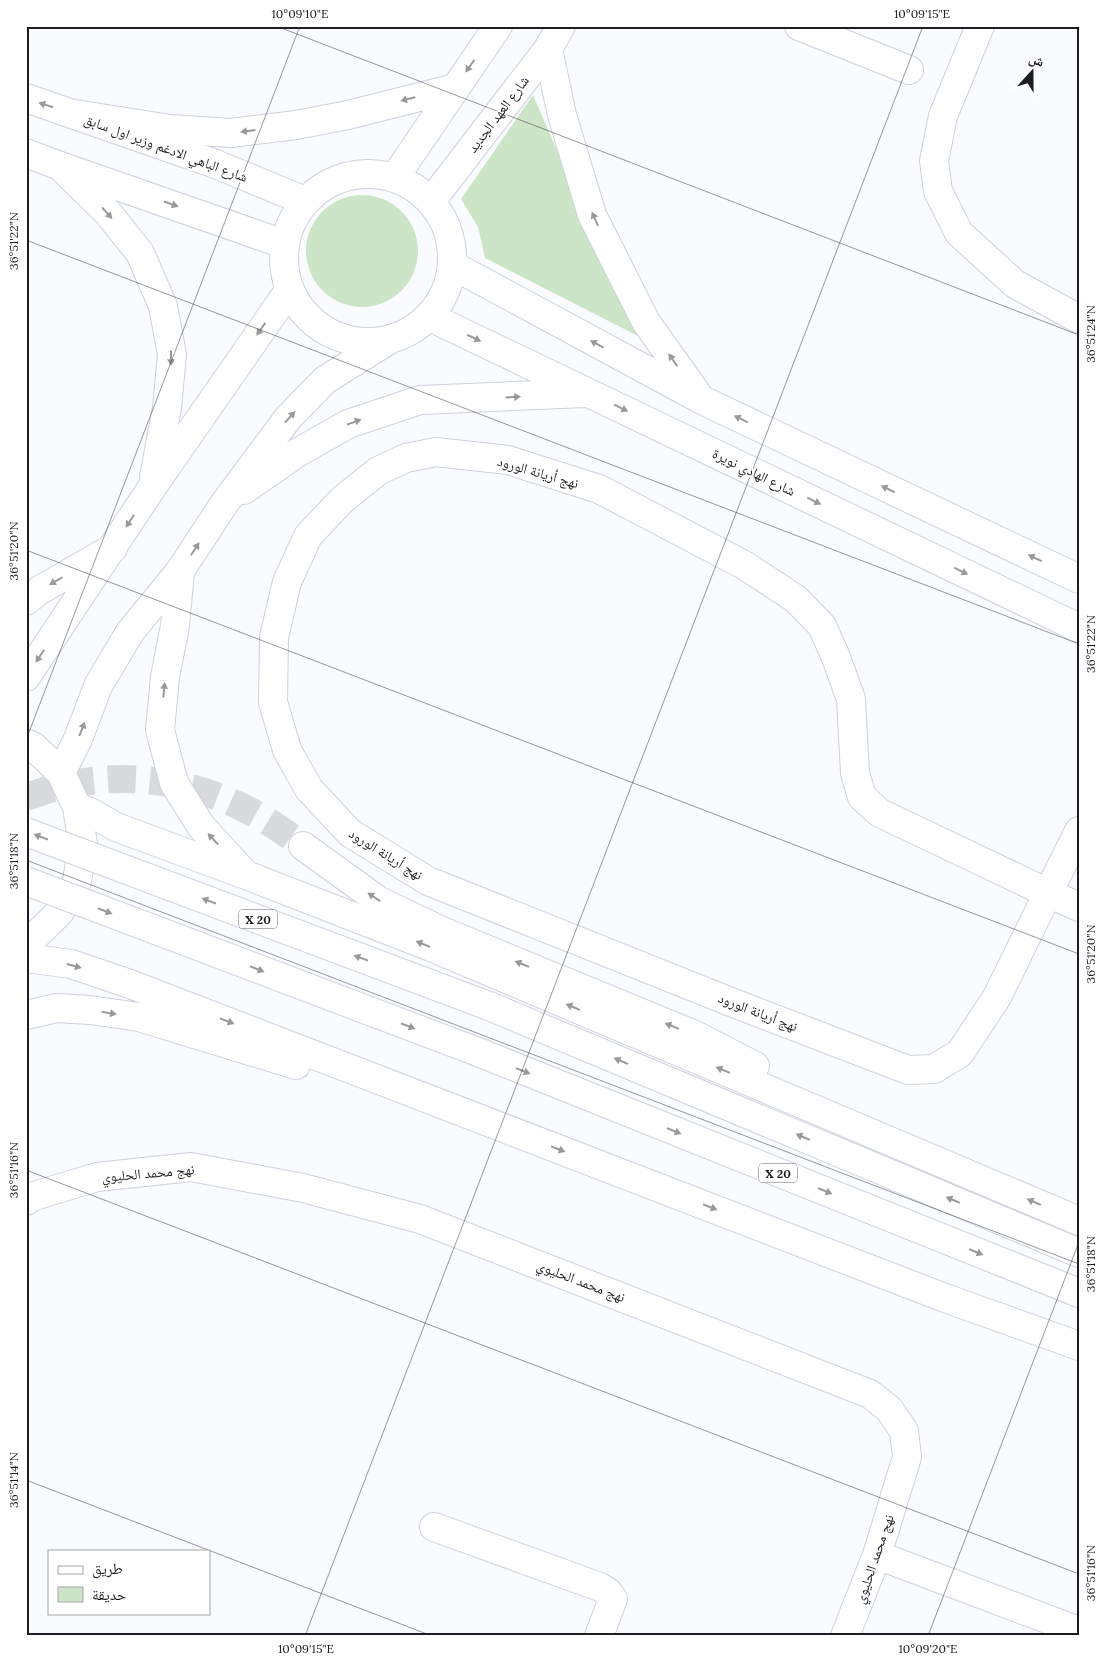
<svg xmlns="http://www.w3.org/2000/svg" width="1105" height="1662" viewBox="0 0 1105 1662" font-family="Lora,'Noto Naskh Arabic',serif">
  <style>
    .green { fill: #cce5c7 }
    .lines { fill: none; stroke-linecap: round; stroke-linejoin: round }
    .highway-tunnel { stroke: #d8dade; stroke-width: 28; stroke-dasharray: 28 14; stroke-linecap: butt }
    .minor-casing { stroke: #ccd1db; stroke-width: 30 }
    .major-casing { stroke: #ccd1db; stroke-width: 30 }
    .highway-casing { stroke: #ccd1db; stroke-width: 30 }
    .minor { stroke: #fff; stroke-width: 28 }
    .major { stroke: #fff; stroke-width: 28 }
    .highway { stroke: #fff; stroke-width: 28 }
    .highway-bridge-casing { stroke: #ccd1db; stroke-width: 30; stroke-linecap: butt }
    .highway-bridge { stroke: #fff; stroke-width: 28 }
    .oneway { fill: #98999b }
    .ticks { fill: none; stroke: #1b1d21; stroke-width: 1; stroke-opacity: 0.45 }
    .labels { text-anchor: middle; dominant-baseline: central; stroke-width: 4; stroke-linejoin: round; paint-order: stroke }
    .shield { fill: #fff; stroke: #5f6164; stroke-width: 1 }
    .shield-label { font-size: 12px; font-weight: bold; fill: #1b1d21 }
    .street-label { font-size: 14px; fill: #1b1d21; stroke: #fff }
    .neatline { fill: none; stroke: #1b1d21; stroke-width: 2 }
    .ticks-label { font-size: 12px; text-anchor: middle; fill: #1b1d21 }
  </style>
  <rect width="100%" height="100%" fill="#f9fbff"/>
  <path class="green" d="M533 95 638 336 485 258 478 227 461 199Z
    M306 251a56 56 0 1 1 112 0a56 56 0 1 1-112 0Z"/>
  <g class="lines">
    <path class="highway-tunnel" d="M26 797C39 793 53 787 66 785 155 767 233 791 303 846"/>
    <defs>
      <path id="minor" d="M799 26 909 70
        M980 26 943 116 934 161 938 191 959 233 1015 284 1079 319
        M26 98 213 163 305 201
        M26 153 60 166 284 244
        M436 452 508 460 599 489 744 565 796 599 822 626 835 655 851 699 855 773 862 797 880 813 1048 893 997 997 960 1053 934 1069 908 1070 736 1004 428 881 350 833 309 789 287 750 273 702 274 637 287 582 308 536 342 500 378 471 406 458Z
        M1079 831 1048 893 1079 907
        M26 1201 31 1197 97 1177 191 1167 303 1188 420 1219 870 1394 889 1409 904 1431 907 1457 877 1555 845 1636
        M434 1527 600 1587 608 1592 613 1599 599 1636
        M877 1555 1079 1631"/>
      <path id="major" d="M548 49 562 115 592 215 646 322 698 395
        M75 114 170 129 231 133 296 125 348 115 455 88
        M60 166 108 213 140 253 163 306 172 354 167 408 154 477
        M284 258a84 84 0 1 1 168 0a84 84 0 1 1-168 0Z
        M395 177 498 26
        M432 200 548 49 561 26
        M454 266 702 400 1079 579
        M430 317 1079 628
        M244 490 297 453 348 424 420 400 585 393
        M26 677 151 489 290 289
        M61 773 78 739 98 686 130 632 180 571 224 504 288 418 325 380 389 340"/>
      <path id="highway" d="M180 571 175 626 165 677 160 730 174 783 201 826 243 872
        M26 601 40 590 113 548
        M26 743 34 747 61 773 77 807 83 844 77 881 59 913 32 939 26 941
        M77 807 90 812 116 827 246 875 431 947 1079 1221
        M303 846 379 901 442 931 695 1035 755 1066
        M26 958 71 964 130 984 945 1298 1079 1346
        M489 1006 1079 1253
        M26 1015 57 1008 90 1010 139 1017 296 1065
        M478 1052 1079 1293"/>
    </defs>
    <use href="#minor" class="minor-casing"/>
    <use href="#major" class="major-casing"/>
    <use href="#highway" class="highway-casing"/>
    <use href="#minor" class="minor"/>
    <use href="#major" class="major"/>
    <use href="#highway" class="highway"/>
    <defs>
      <path id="highway-bridge" d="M26 832 489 1006
        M26 881 478 1052"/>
    </defs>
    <use href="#highway-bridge" class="highway-bridge-casing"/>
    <use href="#highway-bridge" class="highway-bridge"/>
  </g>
  <defs><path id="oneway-solid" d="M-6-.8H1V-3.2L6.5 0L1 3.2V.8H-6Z" transform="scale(1.25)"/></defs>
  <g class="oneway">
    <use href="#oneway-solid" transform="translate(470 66) rotate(125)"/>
    <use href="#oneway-solid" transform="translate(408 99) rotate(166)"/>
    <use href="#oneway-solid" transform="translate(46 105) rotate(-162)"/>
    <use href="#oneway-solid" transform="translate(248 131) rotate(173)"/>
    <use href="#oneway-solid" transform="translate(171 204) rotate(19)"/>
    <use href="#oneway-solid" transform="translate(107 213) rotate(48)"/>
    <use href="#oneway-solid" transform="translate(595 219) rotate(-114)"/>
    <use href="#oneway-solid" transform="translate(261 329) rotate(125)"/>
    <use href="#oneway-solid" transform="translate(474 338) rotate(25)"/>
    <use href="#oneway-solid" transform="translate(597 344) rotate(-152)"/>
    <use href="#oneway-solid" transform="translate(171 358) rotate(90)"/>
    <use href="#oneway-solid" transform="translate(673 360) rotate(-125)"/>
    <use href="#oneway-solid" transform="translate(513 397) rotate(-3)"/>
    <use href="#oneway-solid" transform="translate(621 408) rotate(26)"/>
    <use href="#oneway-solid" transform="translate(290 417) rotate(-48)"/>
    <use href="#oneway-solid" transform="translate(741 419) rotate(-154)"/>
    <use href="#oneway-solid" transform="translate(354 422) rotate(-20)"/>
    <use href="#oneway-solid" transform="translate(888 489) rotate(-154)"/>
    <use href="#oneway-solid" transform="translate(814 501) rotate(26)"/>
    <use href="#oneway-solid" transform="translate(130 521) rotate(123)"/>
    <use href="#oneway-solid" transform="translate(195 549) rotate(-57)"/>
    <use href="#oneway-solid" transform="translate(1035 558) rotate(-155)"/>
    <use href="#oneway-solid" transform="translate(961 571) rotate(26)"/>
    <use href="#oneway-solid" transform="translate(56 581) rotate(150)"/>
    <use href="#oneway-solid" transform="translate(40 656) rotate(124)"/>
    <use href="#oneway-solid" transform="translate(164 690) rotate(-85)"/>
    <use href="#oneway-solid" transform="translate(82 729) rotate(-69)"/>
    <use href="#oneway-solid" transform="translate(41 837) rotate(-159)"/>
    <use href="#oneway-solid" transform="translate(213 839) rotate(-133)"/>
    <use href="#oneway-solid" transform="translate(374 897) rotate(-146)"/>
    <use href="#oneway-solid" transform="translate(209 901) rotate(-159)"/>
    <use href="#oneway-solid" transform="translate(105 911) rotate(21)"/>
    <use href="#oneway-solid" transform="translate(423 944) rotate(-158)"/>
    <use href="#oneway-solid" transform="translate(361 958) rotate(-160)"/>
    <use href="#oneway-solid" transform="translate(522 964) rotate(-158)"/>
    <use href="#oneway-solid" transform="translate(74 966) rotate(15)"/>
    <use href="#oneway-solid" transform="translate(257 969) rotate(21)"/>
    <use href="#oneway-solid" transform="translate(573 1007) rotate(-157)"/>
    <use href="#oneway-solid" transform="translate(109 1013) rotate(9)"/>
    <use href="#oneway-solid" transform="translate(227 1021) rotate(21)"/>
    <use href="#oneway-solid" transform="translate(408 1026) rotate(21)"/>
    <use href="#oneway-solid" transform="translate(672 1026) rotate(-158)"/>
    <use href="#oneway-solid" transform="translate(621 1061) rotate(-157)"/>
    <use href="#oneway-solid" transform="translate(723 1070) rotate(-157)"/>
    <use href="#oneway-solid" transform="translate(523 1071) rotate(22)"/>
    <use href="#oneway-solid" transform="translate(674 1131) rotate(22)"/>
    <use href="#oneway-solid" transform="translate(803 1137) rotate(-157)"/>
    <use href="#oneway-solid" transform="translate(558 1149) rotate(21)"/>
    <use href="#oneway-solid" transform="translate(825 1191) rotate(22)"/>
    <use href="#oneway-solid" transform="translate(953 1200) rotate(-157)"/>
    <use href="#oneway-solid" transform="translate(1034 1202) rotate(-157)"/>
    <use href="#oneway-solid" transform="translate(710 1207) rotate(21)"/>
    <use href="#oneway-solid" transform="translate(976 1252) rotate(22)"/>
  </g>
  <path class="ticks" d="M276 26 1079 335M26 240 1079 644M26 550 1079 954M26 740 300 26M26 860 1079 1264M26 1170 1079 1574M26 1480 432 1636M305 1636 923 26M928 1636 1079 1242"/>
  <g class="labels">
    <g class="shield">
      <rect x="239" y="909.5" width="38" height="19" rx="4"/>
      <rect x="759" y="1163.5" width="38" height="19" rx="4"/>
    </g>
    <g class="shield-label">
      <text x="258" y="919">X 20</text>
      <text x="778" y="1173">X 20</text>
    </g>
    <g class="street-label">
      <text transform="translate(498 114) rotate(-53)">شارع العهد الجديد</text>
      <text transform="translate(166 148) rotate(20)">شارع الباهي الادغم وزير اول سابق</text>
      <text transform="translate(538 472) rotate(16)">نهج أريانة الورود</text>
      <text transform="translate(754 472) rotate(26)">شارع الهادي نويرة</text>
      <text transform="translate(386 854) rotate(32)">نهج أريانة الورود</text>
      <text transform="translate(758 1012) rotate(21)">نهج أريانة الورود</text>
      <text transform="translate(148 1173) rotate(-5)">نهج محمد الحليوي</text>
      <text transform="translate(581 1281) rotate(21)">نهج محمد الحليوي</text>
      <text transform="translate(874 1559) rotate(-71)">نهج محمد الحليوي</text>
    </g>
  </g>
  <rect width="1105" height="1662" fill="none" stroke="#ffffff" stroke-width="55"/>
  <rect x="48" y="1550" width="162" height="65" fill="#ffffff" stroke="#a4a5a6"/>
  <rect x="58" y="1566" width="25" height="8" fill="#ffffff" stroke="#a4a5a6"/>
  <text x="92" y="1574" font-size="15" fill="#1b1d21">طريق</text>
  <rect x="58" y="1587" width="25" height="15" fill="#cce5c7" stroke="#a4a5a6"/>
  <text x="92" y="1600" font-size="15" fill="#1b1d21">حديقة</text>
  <g transform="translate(1032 72) rotate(21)" stroke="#ffffff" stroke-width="4" paint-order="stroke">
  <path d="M0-4L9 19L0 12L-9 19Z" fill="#1b1d21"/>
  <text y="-8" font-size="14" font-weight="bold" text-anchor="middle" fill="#1b1d21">ش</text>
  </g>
  <rect x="28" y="28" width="1050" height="1606" class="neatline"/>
  <g class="ticks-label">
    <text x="300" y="18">10°09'10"E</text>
    <text x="922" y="18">10°09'15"E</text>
    <text transform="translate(14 241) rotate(-90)" y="4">36°51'22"N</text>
    <text transform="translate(1091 334) rotate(-90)" y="4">36°51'24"N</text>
    <text transform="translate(14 551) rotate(-90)" y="4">36°51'20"N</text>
    <text transform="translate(1091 644) rotate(-90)" y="4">36°51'22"N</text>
    <text transform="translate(14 861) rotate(-90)" y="4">36°51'18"N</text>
    <text transform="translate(1091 954) rotate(-90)" y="4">36°51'20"N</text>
    <text transform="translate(14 1170) rotate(-90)" y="4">36°51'16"N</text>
    <text transform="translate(1091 1264) rotate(-90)" y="4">36°51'18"N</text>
    <text transform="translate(14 1480) rotate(-90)" y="4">36°51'14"N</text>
    <text transform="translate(1091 1573) rotate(-90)" y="4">36°51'16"N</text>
    <text x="306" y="1653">10°09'15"E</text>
    <text x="928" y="1653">10°09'20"E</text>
  </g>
</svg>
